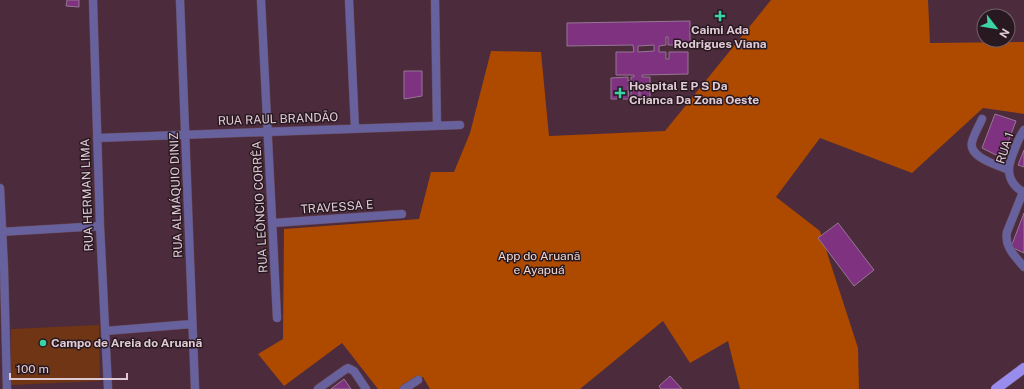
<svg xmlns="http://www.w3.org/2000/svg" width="1024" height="389" viewBox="0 0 1024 389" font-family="'Public Sans',sans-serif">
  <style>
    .green { fill: #6f3514 }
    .forest { fill: #ad4a00 }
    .building { fill: #7f3280; stroke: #957794; fill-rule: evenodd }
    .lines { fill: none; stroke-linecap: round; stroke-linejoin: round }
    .minor-casing { stroke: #674858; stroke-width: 9 }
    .major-casing { stroke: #674858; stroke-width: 11 }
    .minor { stroke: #67619d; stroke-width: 8 }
    .major { stroke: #988dee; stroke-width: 10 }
    .poi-dot { fill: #3bd4a4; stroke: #281921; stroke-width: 1.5 }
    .labels { text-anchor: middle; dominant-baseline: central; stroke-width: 3; stroke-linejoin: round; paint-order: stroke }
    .poi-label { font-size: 12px; font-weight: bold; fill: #e0cbd5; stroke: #281921; text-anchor: start }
    .street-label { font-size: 12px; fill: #e0cbd5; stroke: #281921 }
    .park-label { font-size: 12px; fill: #f2d7ca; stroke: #281921 }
  </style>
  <rect width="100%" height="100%" fill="#4c2b3c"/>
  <path class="green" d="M99 325 100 381 11 385V329Z"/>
  <path class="forest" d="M771 0H928L930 43 1024 42V114L983 108 912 173 820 138 776 197 820 231 858 348 859 389H740L728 341 690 363 663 321 580 389H430L423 377 400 389H378L342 343 284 386 258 354 283 339 284 229 419 219 431 172H454L470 133 491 51 541 52 549 136 665 131Z"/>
  <path class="building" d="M67 0H79V7L66 6Z
    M690 21V45H668V37H666V45L659 46V52H666V59H669V52H688V74L642 75V77H650V99H640V92H639V99H631V86H628L629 99H620V92H618V99H611V78L628 77V81H631V77H634V75H616V52H634L633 45 567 46V23ZM654 45V51L638 52V46Z
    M404 71H422V96L404 99Z
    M995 114 1016 121 1002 158 982 148Z
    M1024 150V167L1018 165Z
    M1024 213V253L1011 247Z
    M838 223 874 270 854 286 818 238Z
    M670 376 682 389H661L659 386Z
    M344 379 351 389H331Z"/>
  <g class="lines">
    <defs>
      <path id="minor" d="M93 0 100 226 108 389
        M180 0 195 389
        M261 0 277 318
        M349 0 355 129
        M435 0 437 126
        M982 119C979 126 974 134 972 142 968 157 997 165 1009 170
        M1024 130C1019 137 1009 161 1009 170 1009 180 1016 189 1024 192
        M97 138 460 125
        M0 188 4 268 7 389
        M1023 192 1007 232C1004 247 1015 256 1024 267
        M273 223 402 214
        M0 232 100 226
        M105 331 192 324
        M318 389 346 369 348 368 354 371 366 389
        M404 389 418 380"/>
      <path id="major" d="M996 389 1024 368"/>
    </defs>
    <use href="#minor" class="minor-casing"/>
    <use href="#major" class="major-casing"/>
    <use href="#minor" class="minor"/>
    <use href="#major" class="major"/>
  </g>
  <g class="poi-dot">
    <path d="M718 10h4v4h4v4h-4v4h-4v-4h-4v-4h4z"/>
    <path d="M618 87h4v4h4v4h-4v4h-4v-4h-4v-4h4z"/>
    <circle cx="43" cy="343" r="4"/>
  </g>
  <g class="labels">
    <g class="poi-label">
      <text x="720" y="30" text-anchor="middle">Caimi Ada<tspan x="720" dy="14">Rodrigues Viana</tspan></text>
      <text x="629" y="86">Hospital E P S Da<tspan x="629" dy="14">Crianca Da Zona Oeste</tspan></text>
      <text x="51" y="343">Campo de Areia do Aruanã</text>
    </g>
    <g class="street-label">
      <text transform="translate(278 119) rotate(-2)">RUA RAUL BRANDÃO</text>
      <text transform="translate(1005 148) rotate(-72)">RUA 1</text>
      <text transform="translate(87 195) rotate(-92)">RUA HERMAN LIMA</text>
      <text transform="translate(176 195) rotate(-92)">RUA ALMÁQUIO DINIZ</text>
      <text transform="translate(260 207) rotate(-93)">RUA LEÔNCIO CORRÊA</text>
      <text transform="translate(337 207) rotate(-4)">TRAVESSA E</text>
    </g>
    <g class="park-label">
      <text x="539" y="256">App do Aruanã<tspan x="539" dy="14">e Ayapuá</tspan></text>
    </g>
  </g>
  <g transform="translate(996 28) rotate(121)"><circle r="19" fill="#281921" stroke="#726069"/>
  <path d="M0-3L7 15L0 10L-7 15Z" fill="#3bd4a4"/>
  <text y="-6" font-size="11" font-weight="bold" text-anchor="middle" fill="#e0cbd5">N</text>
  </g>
  <path d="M10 373v6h117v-6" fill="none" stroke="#e0cbd5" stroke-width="2"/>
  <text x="16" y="373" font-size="12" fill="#e0cbd5" stroke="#281921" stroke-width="3" paint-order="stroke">100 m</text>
</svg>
